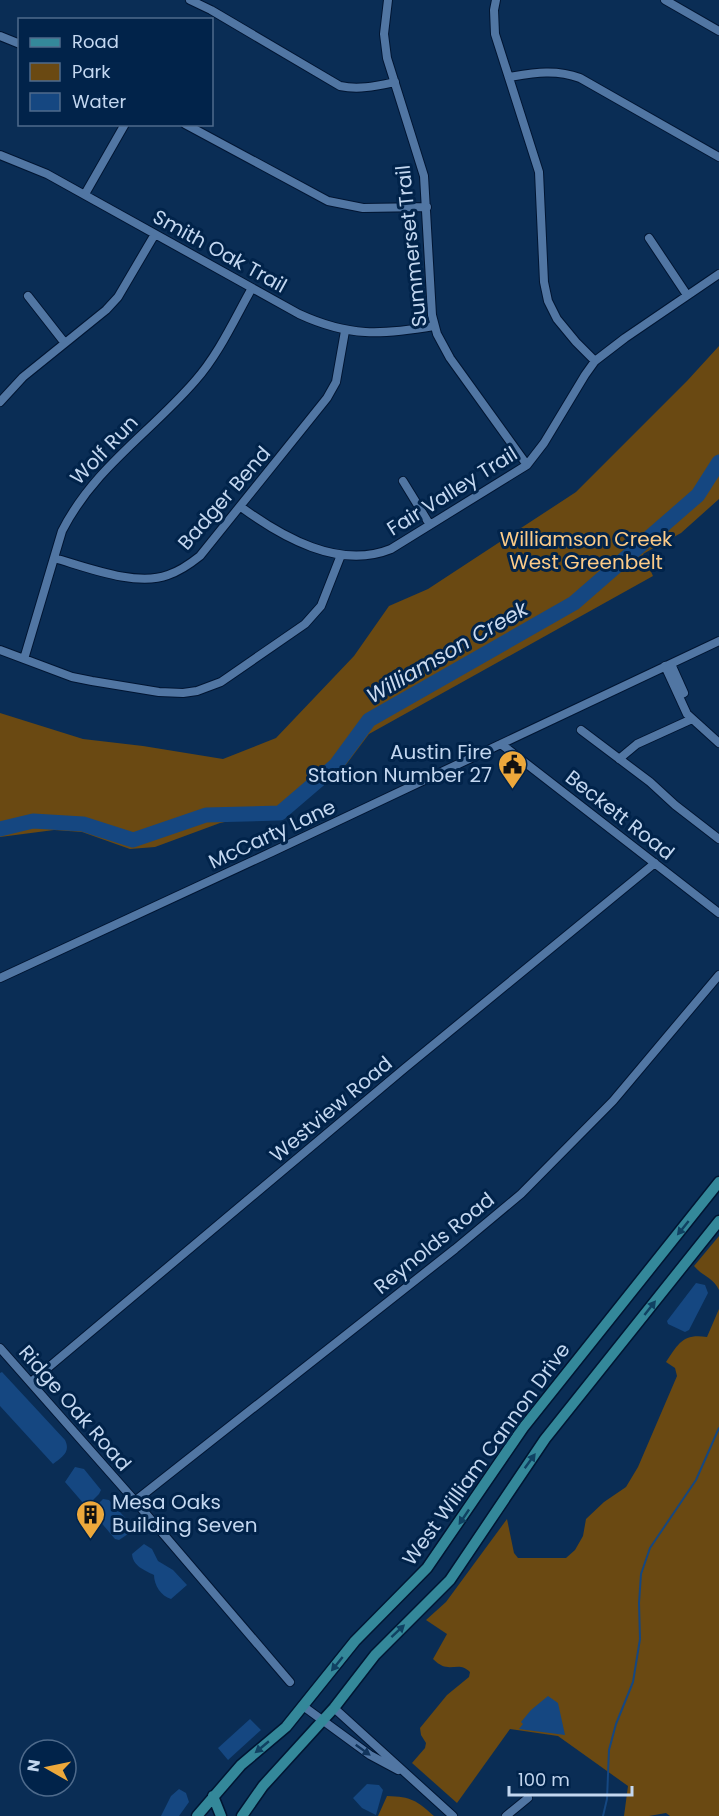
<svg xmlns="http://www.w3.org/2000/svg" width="719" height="1816" viewBox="0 0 719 1816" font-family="Poppins,sans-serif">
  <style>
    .green { fill: #6a4912 }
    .water { fill: #154781 }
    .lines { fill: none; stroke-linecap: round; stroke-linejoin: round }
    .stream { stroke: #154781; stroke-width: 2 }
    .river { stroke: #154781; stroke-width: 15 }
    .minor-casing { stroke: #001532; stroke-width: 10 }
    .major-casing { stroke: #001532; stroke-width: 13 }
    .minor { stroke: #5176a3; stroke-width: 8 }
    .major { stroke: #34889a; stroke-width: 10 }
    .oneway { fill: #104162 }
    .oneway2 { fill: #11345c }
    .labels { text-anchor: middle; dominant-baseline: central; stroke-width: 6; stroke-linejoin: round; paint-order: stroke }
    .street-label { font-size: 20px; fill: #c3d7f0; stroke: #01234a }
    .park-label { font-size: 20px; fill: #fccb88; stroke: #01234a }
    .poi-label { font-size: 20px; fill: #c3d7f0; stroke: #01234a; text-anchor: end }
    .water-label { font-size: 21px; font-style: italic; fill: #cbdbf0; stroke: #01234a }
  </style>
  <rect width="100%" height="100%" fill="#0a2d55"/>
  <path class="green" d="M719 346V499L681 533 643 554 653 576 369 734 345 766 315 790 279 811 220 823 155 847 130 849 82 832 54 830 0 837V713L83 739 143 746 223 759 276 738 354 656 389 606 428 589 576 492 687 381Z
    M719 1236V1290C713 1277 703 1277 694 1266Z
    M719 1309V1816H670L666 1813 649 1816H624L628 1786 558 1736 510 1729 457 1803 412 1763 425 1748 426 1743 421 1735 420 1728 447 1695 469 1677 470 1672C457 1659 450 1676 433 1659L447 1634 426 1620 446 1602 507 1519 514 1553 518 1558H566L575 1550 583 1536 586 1519 604 1502 626 1487 638 1467 677 1376 675 1368 666 1362C678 1344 683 1333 707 1337Z
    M387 1796C412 1797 416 1800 434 1816H378Z"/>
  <path class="water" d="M696 1283 705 1285 708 1293 689 1330 685 1332 668 1324 667 1321Z
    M2 1372 65 1440C71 1452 62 1457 53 1464L0 1406V1373Z
    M75 1467 84 1469 101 1490 99 1494 88 1505 84 1504 65 1482Z
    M103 1499 109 1500 131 1524V1532L119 1540 115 1539 93 1513V1509Z
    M144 1544 152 1549 158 1561 173 1570 187 1585 171 1599C161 1596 154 1585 154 1575 144 1570 133 1566 132 1554Z
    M548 1696 558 1703 565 1735 519 1729 523 1724 521 1722 531 1710Z
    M250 1719 261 1730 228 1760 218 1748Z
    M367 1784 379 1785 383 1790 376 1815 362 1808 353 1798Z
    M179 1789 186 1793 189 1802 179 1816H161L171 1796Z"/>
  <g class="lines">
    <path class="stream" d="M603 1816 607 1799 609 1750 616 1724 633 1682 640 1639 639 1603 641 1574 650 1548 696 1480 719 1428"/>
    <path class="river" d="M0 829 33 821 83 824 133 840 206 815 280 813 336 765 369 720 574 603 698 495 719 462"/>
    <defs>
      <path id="minor" d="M190 0 211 10 340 86C359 90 376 86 395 82
        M388 0 384 34 387 58 424 176 432 315 437 334 450 358 527 465
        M496 0 494 10 495 34 539 172 544 282 548 301 557 319 576 342 595 361
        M665 0 719 31
        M0 36 20 44
        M509 77C534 73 555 69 580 78L719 157
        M185 124 328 201 363 208 427 207
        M0 155 47 174 299 314C349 337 381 335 434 326
        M85 194 125 124
        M649 238 687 295
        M28 296 64 342
        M0 402 23 377 106 310 118 297 155 234
        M403 481 430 525
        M241 507C282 537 339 570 391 549L527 465 544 443 585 375 595 361 625 338 719 274
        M54 558C86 567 136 587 168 575 180 571 190 564 200 556L327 398 336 382 345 331
        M0 650 72 677 92 681 159 692 183 693 197 691 221 682 305 624 321 606 341 555
        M24 659 62 531C94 468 150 433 195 381 219 354 235 318 252 288
        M671 664 684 693
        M665 666 687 714 719 743
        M581 730 650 782 675 805 719 839
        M501 744 719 913
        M619 759 637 744 692 719
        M0 978 272 852 719 641
        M0 1348 135 1501 290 1682
        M31 1382 405 1068 655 863
        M135 1501 455 1249 521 1194 613 1101 719 975
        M303 1706 370 1755 398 1770
        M334 1708 453 1816
        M506 1816 528 1798"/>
      <path id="major" d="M213 1796 221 1816
        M197 1816 241 1765 286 1727 355 1641 427 1568 523 1428 719 1182
        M242 1816 263 1786 334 1708 375 1655 450 1580 545 1439 719 1221"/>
    </defs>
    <use href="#minor" class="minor-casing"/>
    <use href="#major" class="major-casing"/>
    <use href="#minor" class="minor"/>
    <use href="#major" class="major"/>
  </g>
  <defs><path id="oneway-solid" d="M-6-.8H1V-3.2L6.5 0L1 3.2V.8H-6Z" transform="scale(1.5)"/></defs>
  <g class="oneway">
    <use href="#oneway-solid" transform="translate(683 1228) rotate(129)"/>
    <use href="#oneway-solid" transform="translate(650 1308) rotate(-52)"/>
    <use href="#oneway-solid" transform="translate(530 1461) rotate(-54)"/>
    <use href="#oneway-solid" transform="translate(464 1517) rotate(124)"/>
    <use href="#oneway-solid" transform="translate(398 1631) rotate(-43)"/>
    <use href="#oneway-solid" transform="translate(337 1664) rotate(129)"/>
    <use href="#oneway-solid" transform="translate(262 1747) rotate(140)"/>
  </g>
  <use class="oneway2" href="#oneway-solid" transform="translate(363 1750) rotate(36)"/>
  <defs>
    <symbol id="civic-pin" viewBox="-11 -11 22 30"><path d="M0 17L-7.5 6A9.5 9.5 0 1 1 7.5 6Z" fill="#eda83b" stroke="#01234a"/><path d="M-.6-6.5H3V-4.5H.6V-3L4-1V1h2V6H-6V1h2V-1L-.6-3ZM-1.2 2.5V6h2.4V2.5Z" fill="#111"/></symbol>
    <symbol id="building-pin" viewBox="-11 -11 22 30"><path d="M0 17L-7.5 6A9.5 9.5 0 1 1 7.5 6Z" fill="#eda83b" stroke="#01234a"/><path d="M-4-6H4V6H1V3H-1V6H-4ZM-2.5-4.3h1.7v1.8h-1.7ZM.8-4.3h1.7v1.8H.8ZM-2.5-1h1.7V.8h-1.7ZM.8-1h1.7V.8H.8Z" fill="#111"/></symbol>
  </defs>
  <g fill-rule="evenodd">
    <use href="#civic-pin" x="496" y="748" width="33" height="45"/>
    <use href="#building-pin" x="74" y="1498" width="33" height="45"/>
  </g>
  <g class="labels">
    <g class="street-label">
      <text transform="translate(411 246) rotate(-96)">Summerset Trail</text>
      <text transform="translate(220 251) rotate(29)">Smith Oak Trail</text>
      <text transform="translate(104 450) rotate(-46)">Wolf Run</text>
      <text transform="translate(452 491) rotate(-32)">Fair Valley Trail</text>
      <text transform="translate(224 498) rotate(-49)">Badger Bend</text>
      <text transform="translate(620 815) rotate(38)">Beckett Road</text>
      <text transform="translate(272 834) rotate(-25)">McCarty Lane</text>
      <text transform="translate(331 1109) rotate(-40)">Westview Road</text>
      <text transform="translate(434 1243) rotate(-39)">Reynolds Road</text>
      <text transform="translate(75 1408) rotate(49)">Ridge Oak Road</text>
      <text transform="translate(486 1454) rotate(-54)">West William Cannon Drive</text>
    </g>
    <g class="park-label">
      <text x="586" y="539">Williamson Creek<tspan x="586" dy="23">West Greenbelt</tspan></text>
    </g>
    <g class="poi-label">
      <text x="492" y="752">Austin Fire<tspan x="492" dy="23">Station Number 27</tspan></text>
      <text x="112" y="1502" text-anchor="start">Mesa Oaks<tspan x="112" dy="23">Building Seven</tspan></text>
    </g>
    <g class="water-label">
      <text transform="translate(447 652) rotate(-30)">Williamson Creek</text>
    </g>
  </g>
  <rect x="18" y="18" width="195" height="108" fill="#01234a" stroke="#4f6b8c" stroke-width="1.5"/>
  <rect x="30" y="38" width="30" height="9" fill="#34889a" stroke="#4f6b8c" stroke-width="1.5"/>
  <text x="72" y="48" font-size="18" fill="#c3d7f0">Road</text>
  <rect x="30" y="63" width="30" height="18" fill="#6a4912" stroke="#4f6b8c" stroke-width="1.5"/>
  <text x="72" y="78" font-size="18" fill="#c3d7f0">Park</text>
  <rect x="30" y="93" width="30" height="18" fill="#154781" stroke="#4f6b8c" stroke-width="1.5"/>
  <text x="72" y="108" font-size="18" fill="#c3d7f0">Water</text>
  <g transform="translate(48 1768) rotate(279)"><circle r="28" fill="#01234a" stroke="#4f6b8c" stroke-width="1.5"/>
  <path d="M0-4.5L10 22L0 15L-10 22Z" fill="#eda83b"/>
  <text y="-9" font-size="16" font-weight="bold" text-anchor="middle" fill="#c3d7f0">N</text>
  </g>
  <path d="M509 1786v9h123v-9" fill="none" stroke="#c3d7f0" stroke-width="3"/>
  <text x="518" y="1786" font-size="18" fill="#c3d7f0" stroke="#01234a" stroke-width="4.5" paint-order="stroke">100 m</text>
</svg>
